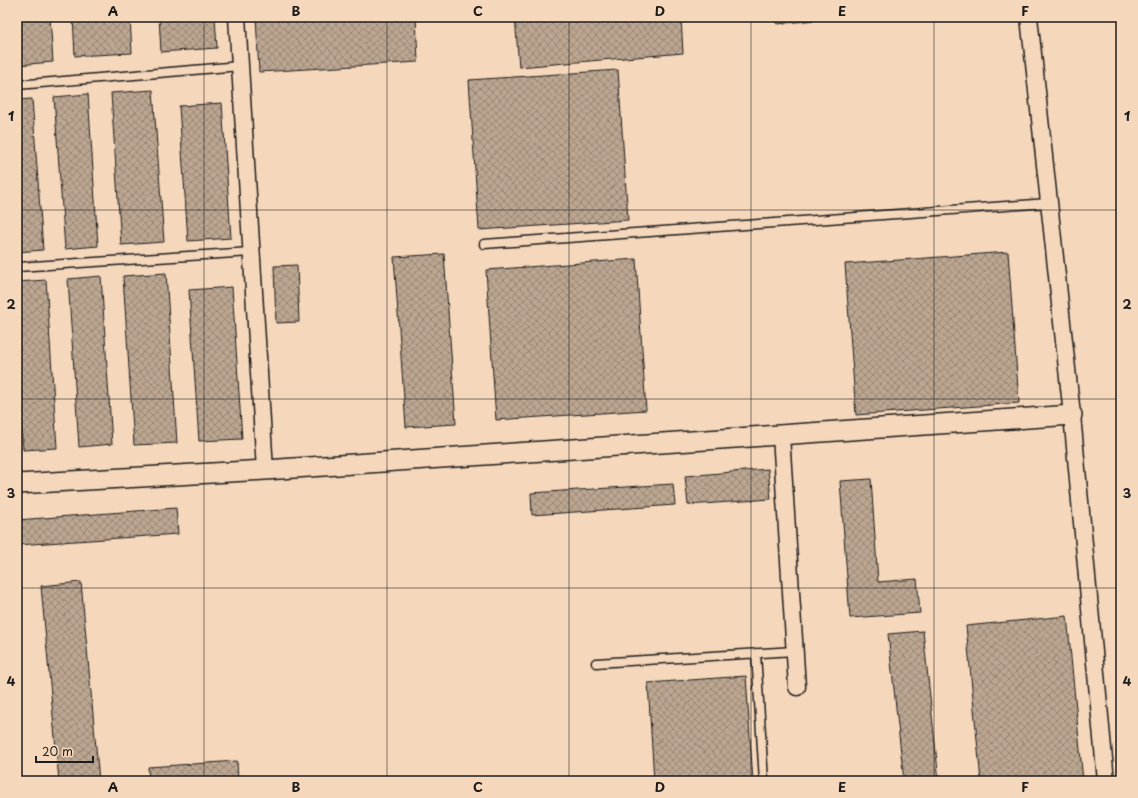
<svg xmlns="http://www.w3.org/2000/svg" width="1138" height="798" viewBox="0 0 1138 798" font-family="'Playpen Sans',sans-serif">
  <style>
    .building { fill: url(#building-cross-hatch); stroke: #1c1c1c }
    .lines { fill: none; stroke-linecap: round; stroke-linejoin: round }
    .service-casing { stroke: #1c1c1c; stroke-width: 11 }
    .minor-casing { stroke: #1c1c1c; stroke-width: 19 }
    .tertiary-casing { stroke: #1c1c1c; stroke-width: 22 }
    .service { stroke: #f5d7bb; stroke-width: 8 }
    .minor { stroke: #f5d7bb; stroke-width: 16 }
    .tertiary { stroke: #f5d7bb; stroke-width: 19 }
    .grid { fill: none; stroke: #1c1c1c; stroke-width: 1; stroke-opacity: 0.55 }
    .neatline { fill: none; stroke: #1c1c1c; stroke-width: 1.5 }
    .grid-label { font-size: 13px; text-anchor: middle; font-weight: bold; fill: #1c1c1c }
  </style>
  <defs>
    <pattern id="building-cross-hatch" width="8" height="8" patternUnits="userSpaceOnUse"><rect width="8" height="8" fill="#bca691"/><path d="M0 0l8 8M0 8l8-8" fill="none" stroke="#988676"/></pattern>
  </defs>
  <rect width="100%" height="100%" fill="#f5d7bb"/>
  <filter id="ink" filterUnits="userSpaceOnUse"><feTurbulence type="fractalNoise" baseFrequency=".025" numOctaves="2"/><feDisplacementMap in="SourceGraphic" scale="8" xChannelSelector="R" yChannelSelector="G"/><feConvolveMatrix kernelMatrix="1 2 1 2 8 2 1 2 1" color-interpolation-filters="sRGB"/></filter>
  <g filter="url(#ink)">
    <path class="building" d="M17 17H50L53 62 17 65Z
      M73 17H130L132 53 75 56Z
      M159 17H215L217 48 161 52Z
      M256 17H416L418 62 259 72Z
      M515 17H681L683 53 519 67Z
      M776 17H844L777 24Z
      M618 70 628 220 479 230 469 80Z
      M153 90 164 242 121 245 111 93Z
      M88 94 98 246 65 249 54 97Z
      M32 99 43 250 17 252V100Z
      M222 103 231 238 188 241 179 106Z
      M1008 252 1019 403 856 415 845 264Z
      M444 254 456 424 406 427 394 257Z
      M636 259 646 410 496 420 486 270Z
      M297 265 299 322 276 323 274 266Z
      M166 273 177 443 134 445 123 276Z
      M101 276 112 444 79 447 68 279Z
      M46 280 57 448 23 450 17 359V282Z
      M232 287 242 439 199 441 189 290Z
      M768 469 771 499 688 505 685 476Z
      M871 479 878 582 917 579 920 613 850 618 840 481Z
      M673 484 675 505 532 515 531 493Z
      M176 508 178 534 17 545V520Z
      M81 582 99 781H59L41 586Z
      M1067 616 1083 781H981L966 626Z
      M923 631 939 781H904L888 634Z
      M746 676 753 781H654L648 683Z
      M237 761 238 781H149L148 767Z"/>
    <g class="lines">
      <defs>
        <path id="service" d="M17 85 240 66
          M484 244 1048 203
          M17 267 251 252
          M756 653 764 781
          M596 663 795 651"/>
        <path id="minor" d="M237 17 265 470
          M1029 17 1072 415 1106 781
          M781 435 797 687"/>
        <path id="tertiary" d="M17 484 265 470 1072 415"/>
      </defs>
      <use href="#service" class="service-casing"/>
      <use href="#minor" class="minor-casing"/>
      <use href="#tertiary" class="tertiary-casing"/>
      <use href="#service" class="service"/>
      <use href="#minor" class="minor"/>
      <use href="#tertiary" class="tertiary"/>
    </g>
  </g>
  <path class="grid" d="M204 17V781M387 17V781M569 17V781M751 17V781M934 17V781M17 210H1121M17 399H1121M17 588H1121"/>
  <rect width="1138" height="798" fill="none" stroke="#f5d7bb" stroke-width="44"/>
  <path d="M36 756v6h57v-6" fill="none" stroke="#1c1c1c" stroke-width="2"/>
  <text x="42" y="756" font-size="12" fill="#1c1c1c" stroke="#f5d7bb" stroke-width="3" paint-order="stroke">20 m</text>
  <rect x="22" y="22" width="1094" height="754" class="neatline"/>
  <g class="grid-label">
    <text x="113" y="16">A</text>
    <text x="296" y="16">B</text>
    <text x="478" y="16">C</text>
    <text x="660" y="16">D</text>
    <text x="842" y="16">E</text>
    <text x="1025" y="16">F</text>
    <text x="11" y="121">1</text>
    <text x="1127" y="121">1</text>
    <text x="11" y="309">2</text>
    <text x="1127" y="309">2</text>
    <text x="11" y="498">3</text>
    <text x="1127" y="498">3</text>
    <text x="11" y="686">4</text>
    <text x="1127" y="686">4</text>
    <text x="113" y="792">A</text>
    <text x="296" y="792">B</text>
    <text x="478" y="792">C</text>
    <text x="660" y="792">D</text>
    <text x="842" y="792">E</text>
    <text x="1025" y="792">F</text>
  </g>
</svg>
